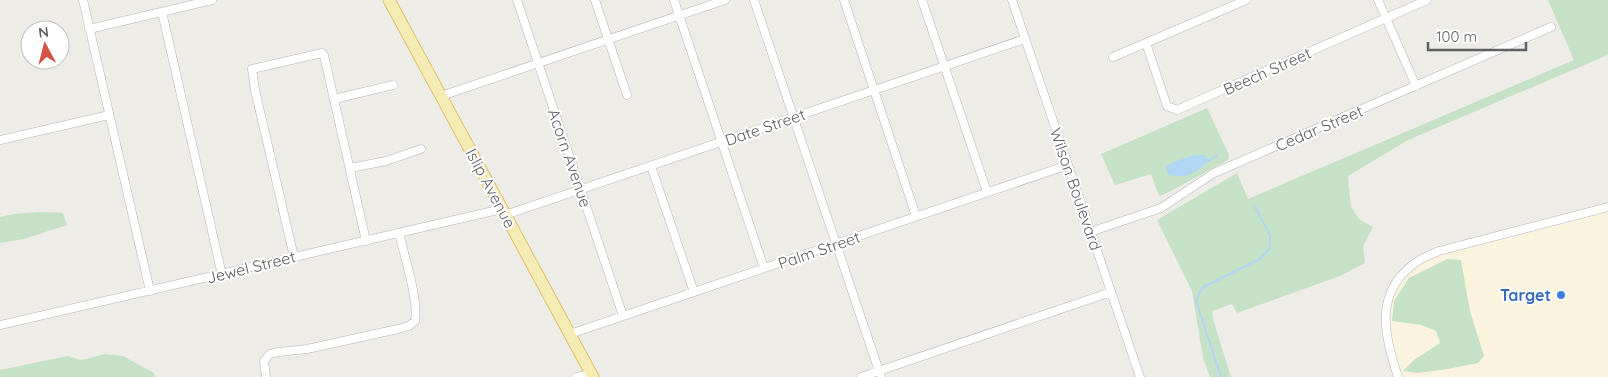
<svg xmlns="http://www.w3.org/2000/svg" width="1608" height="377" viewBox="0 0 1608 377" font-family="Quicksand,sans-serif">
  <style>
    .commercial { fill: #faf4df }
    .green { fill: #c6e2c6 }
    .water { fill: #b0d6f4 }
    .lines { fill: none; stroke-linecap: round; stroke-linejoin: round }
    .stream { stroke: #b0d6f4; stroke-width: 2 }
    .street-casing { stroke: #b3b5b9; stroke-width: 9 }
    .primary-casing { stroke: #dfc06d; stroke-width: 13 }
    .street { stroke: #fff; stroke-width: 8 }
    .primary { stroke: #f5ebb4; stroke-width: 11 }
    .shop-dot { fill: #3f7fe0; stroke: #fff; stroke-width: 2 }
    .labels { text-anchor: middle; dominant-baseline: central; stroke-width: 4; stroke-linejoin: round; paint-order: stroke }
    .street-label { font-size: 16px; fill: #5e6064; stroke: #fff }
    .shop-label { font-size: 16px; font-weight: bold; fill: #366cbe; stroke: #fff; text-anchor: end }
  </style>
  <rect width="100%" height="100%" fill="#eeece6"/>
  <path class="commercial" d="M1608 207V377H1398L1385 330 1395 285 1418 260Z"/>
  <path class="green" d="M1548 0H1608V55L1408 140 1348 176 1351 207 1359 219 1373 227 1363 246 1365 263 1340 276 1237 313 1232 304 1212 311 1213 319 1231 377H1210L1203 358 1192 291 1157 220 1237 173 1248 199 1574 60Z
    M1207 108 1229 155 1228 160 1169 192 1159 196 1151 174 1115 185 1101 154Z
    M42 212 63 213 67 225 24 239 0 243V217L13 214Z
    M1447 259 1461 260 1470 311 1484 356 1478 363 1448 369 1418 373 1403 371 1414 360 1440 343 1436 331 1421 325 1392 321 1394 301 1409 278Z
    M105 354 123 356 154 373 155 377H0V370L67 356 81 360Z"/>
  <path class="water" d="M1193 155H1204L1209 160C1198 172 1184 181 1167 174L1166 166 1174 162Z"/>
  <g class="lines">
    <path class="stream" d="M1208 161 1217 156
      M1221 377 1196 301 1202 288 1260 259 1270 248V235L1254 205"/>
    <defs>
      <path id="street" d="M83 0 150 291
        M517 0 623 316
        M595 0 627 95
        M674 0 764 268
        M754 0 881 377
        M844 0 916 216
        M922 0 987 192
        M1012 0 1140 377
        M1378 0 1416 86
        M162 12 222 275
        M89 29 212 0
        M1146 43 1167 106 1177 110 1427 0
        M1113 57 1246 0
        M441 96 725 0
        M334 99 393 85
        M0 140 109 115
        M651 166 694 292
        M350 168 386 161 421 149
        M505 215 1025 39
        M1090 232 1161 208 1214 173 1551 27
        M294 257 255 90 252 69 322 53 324 55 366 241
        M0 325 502 209
        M570 334 1068 165
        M266 377 264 361 270 354 279 352 307 349 398 329 409 326 415 321C419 301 404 255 399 233
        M576 377 591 374
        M861 377 1111 292
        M1398 377C1384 334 1373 291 1418 261 1424 257 1432 254 1439 251L1608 207"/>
      <path id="primary" d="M389 0 593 377"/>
    </defs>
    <use href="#street" class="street-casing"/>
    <use href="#primary" class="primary-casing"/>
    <use href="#street" class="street"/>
    <use href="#primary" class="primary"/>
  </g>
  <circle class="shop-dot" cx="1561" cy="295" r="5"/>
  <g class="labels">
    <g class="street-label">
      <text transform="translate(1267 71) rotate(-24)">Beech Street</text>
      <text transform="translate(765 127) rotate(-19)">Date Street</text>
      <text transform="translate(1319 128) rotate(-23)">Cedar Street</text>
      <text transform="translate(570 158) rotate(71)">Acorn Avenue</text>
      <text transform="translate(491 188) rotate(62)">Islip Avenue</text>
      <text transform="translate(1076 189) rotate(71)">Wilson Boulevard</text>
      <text transform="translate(819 250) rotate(-19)">Palm Street</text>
      <text transform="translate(251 267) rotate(-14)">Jewel Street</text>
    </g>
    <g class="shop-label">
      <text x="1551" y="295">Target</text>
    </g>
  </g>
  <g transform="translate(45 45) rotate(353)"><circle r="24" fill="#ffffff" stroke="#bfbfc1"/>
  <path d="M0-4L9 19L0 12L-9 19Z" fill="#d35347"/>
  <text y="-8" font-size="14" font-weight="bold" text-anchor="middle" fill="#5e6064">N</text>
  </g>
  <path d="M1428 42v8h98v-8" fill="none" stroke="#5e6064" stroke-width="2.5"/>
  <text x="1436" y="42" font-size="15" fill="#5e6064" stroke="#ffffff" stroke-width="4" paint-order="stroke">100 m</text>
</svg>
